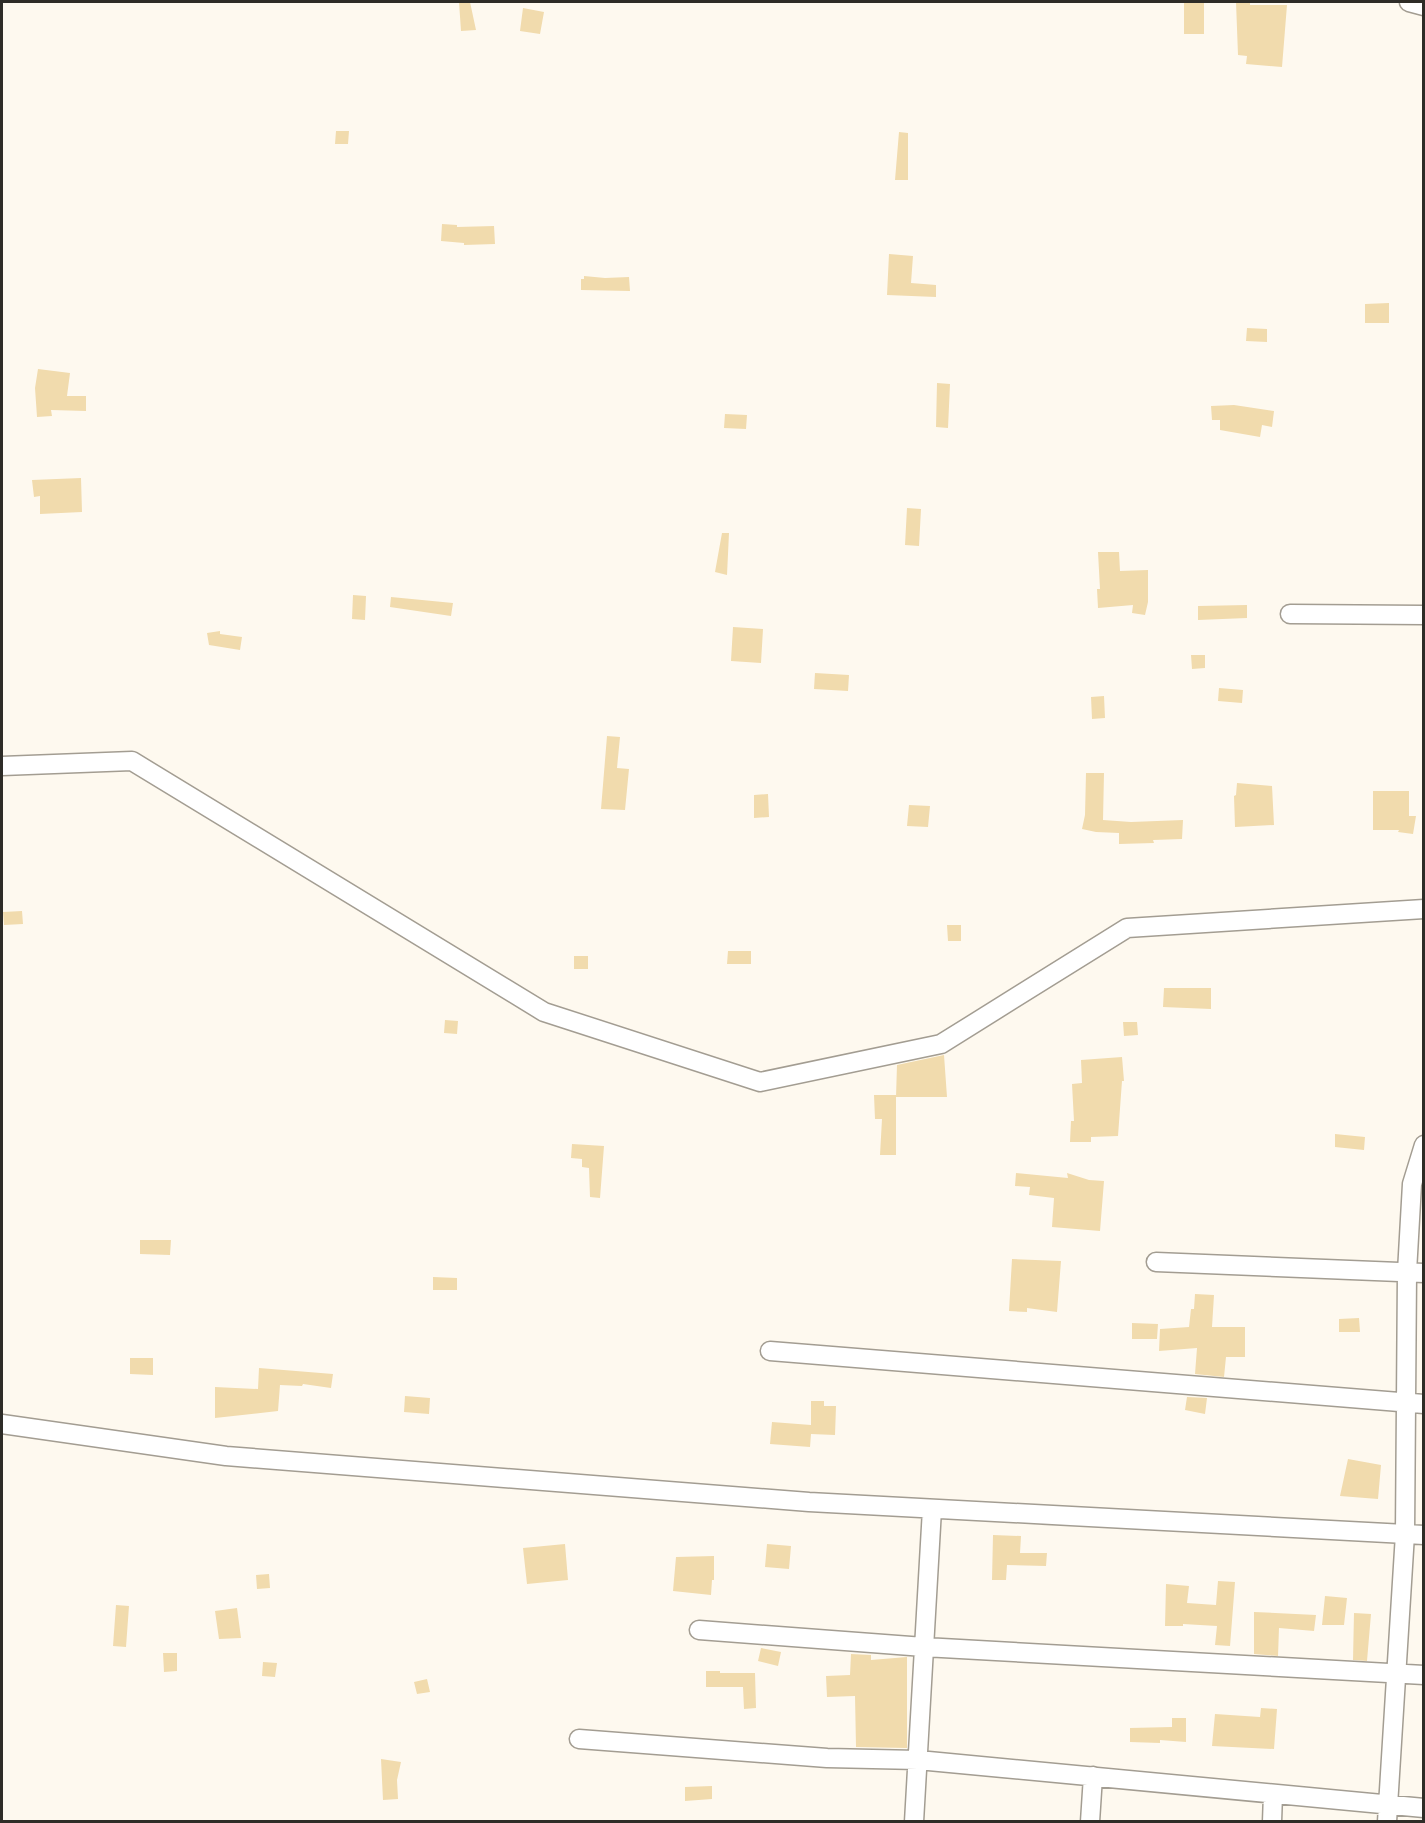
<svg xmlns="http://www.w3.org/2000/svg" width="1425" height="1823" viewBox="0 0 1425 1823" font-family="'Noto Serif',serif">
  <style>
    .building { fill: #f1dbad }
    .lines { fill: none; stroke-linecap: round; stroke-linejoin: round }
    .street-casing { stroke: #a39d92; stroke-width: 21 }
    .street { stroke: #fff; stroke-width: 18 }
  </style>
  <rect width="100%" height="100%" fill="#fef9ef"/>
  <path class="building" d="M459 2H470L476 30 461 31Z
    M1184 2H1204V34H1184Z
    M1236 2H1250V5H1287L1282 67 1246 64 1247 56 1238 55Z
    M523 8 544 12 540 34 520 31Z
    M336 131H349L348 144H335Z
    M899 132 908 133V180H895Z
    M442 224 457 225V227L494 226 495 244 464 245V243L441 241Z
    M889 254 913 256 911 283 936 285V297L887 295Z
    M584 276 605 278 629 277 630 291 581 290V279H584Z
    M1389 303V323H1365V304Z
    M1247 328 1267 329V342L1246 341Z
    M38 369 70 373 67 396H86V411L51 410 52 416 37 417 35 388Z
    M937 383 950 384 948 428 936 427Z
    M1234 405 1274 411 1272 427 1262 425 1260 437 1220 430V420H1212L1211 406Z
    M725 414 747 415 746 429 724 428Z
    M81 478 82 512 40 514V496L34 497 32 480Z
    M907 508 921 509 919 546 905 545Z
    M722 533H729L727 575 715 572Z
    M1098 552H1119L1120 571 1148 570V602L1145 615 1132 613 1133 605 1098 608 1097 589H1100Z
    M353 595 366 596 365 620 352 619Z
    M391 597 453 603 451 616 390 607Z
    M1247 605V618L1198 620V606Z
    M733 627 763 629 761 663 731 661Z
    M220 631V634L242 637 240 650 209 645 207 633Z
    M1191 655H1205V668L1192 669Z
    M815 673 849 675 848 691 814 689Z
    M1219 688 1243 690 1242 703 1218 701Z
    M1104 696 1105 718 1092 719 1091 697Z
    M607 736 620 737 617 768 629 769 625 810 601 809Z
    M1086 773H1104L1103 820 1131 822 1183 820 1182 839 1153 840 1154 843 1119 844V833L1096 832 1082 829 1085 815Z
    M1237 783 1272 786 1274 825 1235 827 1234 796 1236 795Z
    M1373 791H1409V816H1416L1413 834 1398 832 1399 830H1373Z
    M768 794 769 817 754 818V795Z
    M909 805 930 806 928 827 907 826Z
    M22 911 23 924 4 925 3 912Z
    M947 925H961V941H948Z
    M728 951H751V964H727Z
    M574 956H588V969H574Z
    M1164 988H1211V1009L1163 1007Z
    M445 1020 458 1021 457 1034 444 1033Z
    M1123 1022H1137L1138 1035 1124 1036Z
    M944 1055 947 1097H896L897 1065Z
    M1122 1057 1124 1081H1122L1118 1136 1091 1137V1142H1070L1071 1121H1074L1072 1084 1082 1083 1081 1060Z
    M874 1095H896V1155H880L882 1119H875Z
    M1335 1134 1365 1137 1364 1150 1335 1147Z
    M572 1144 604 1146 600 1198 590 1197 589 1168 582 1167V1159L571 1158Z
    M1016 1173 1068 1178 1067 1173 1089 1180 1104 1181 1100 1231 1052 1227 1054 1198 1029 1195 1030 1187 1015 1186Z
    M140 1240H171L170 1255 140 1254Z
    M1012 1259 1061 1261 1057 1312 1027 1308V1312L1009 1311Z
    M433 1277 457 1278V1290H433Z
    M1195 1294 1214 1295 1212 1327H1245V1357H1226L1224 1377 1195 1374 1197 1348 1159 1351 1160 1329 1189 1327 1191 1309H1194Z
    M1359 1318 1360 1332H1339V1319Z
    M1132 1323 1158 1324 1157 1339H1132Z
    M130 1358H153V1375L130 1374Z
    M259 1368 333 1374 331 1388 303 1384 302 1386 280 1385 278 1411 215 1418V1387L258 1389Z
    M405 1396 430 1398 429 1414 404 1412Z
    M1187 1397 1207 1398 1205 1414 1185 1410Z
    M811 1401H824V1406H836L835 1435 811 1434 810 1447 770 1444 772 1422 811 1425Z
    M1348 1459 1381 1465 1378 1499 1340 1496Z
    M993 1535 1021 1536 1020 1553H1047L1046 1566 1007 1565 1006 1580H992Z
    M565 1544 568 1580 527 1584 523 1548Z
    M767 1544 791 1546 789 1569 765 1567Z
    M714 1556V1580H712L711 1595 673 1591 676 1557Z
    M269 1574 270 1588 257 1589 256 1575Z
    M1218 1581 1235 1582 1230 1646 1215 1645 1217 1626 1183 1624V1626H1165L1166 1584 1189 1586 1187 1603 1216 1605Z
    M1325 1596 1347 1598 1344 1625H1322Z
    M116 1605 129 1606 126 1647 113 1646Z
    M237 1608 241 1638 219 1639 215 1611Z
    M1254 1612 1316 1615 1314 1631 1279 1628 1278 1656 1254 1654Z
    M1354 1613 1371 1614 1367 1661 1353 1660Z
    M761 1648 781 1652 778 1666 758 1661Z
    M163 1653H177V1671L164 1672Z
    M851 1654 871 1655V1660L907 1657V1748L856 1747 855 1696 827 1697 826 1676 850 1675Z
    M263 1662 277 1663 275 1677 262 1676Z
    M706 1671H720V1673H755L756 1708 744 1709 743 1687H706Z
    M427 1679 430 1692 417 1694 414 1682Z
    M1261 1708 1277 1709 1274 1749 1212 1746 1215 1714 1260 1717Z
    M1172 1718H1186V1742L1160 1740V1743L1130 1742V1728L1172 1727Z
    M381 1759 401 1762 397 1780 398 1799 383 1800Z
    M712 1786V1799L685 1801V1787Z"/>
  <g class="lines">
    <defs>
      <path id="street" d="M1409 2 1424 6
        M1290 614 1424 615
        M2 766 132 761 544 1012 760 1082 941 1044 1127 928 1424 909
        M1156 1262 1424 1273
        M770 1351 1424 1404
        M2 1424 226 1456 809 1502 1424 1535
        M699 1630 924 1647 1424 1675
        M579 1739 827 1758 918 1760 1424 1808
        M914 1822 932 1509
        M1090 1822 1093 1776
        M1272 1822 1273 1794
        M1387 1822 1405 1534 1407 1272 1412 1184 1424 1145"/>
    </defs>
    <use href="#street" class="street-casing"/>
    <use href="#street" class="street"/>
  </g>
  <rect width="1425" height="1823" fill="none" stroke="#2e2c27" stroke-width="6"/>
</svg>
